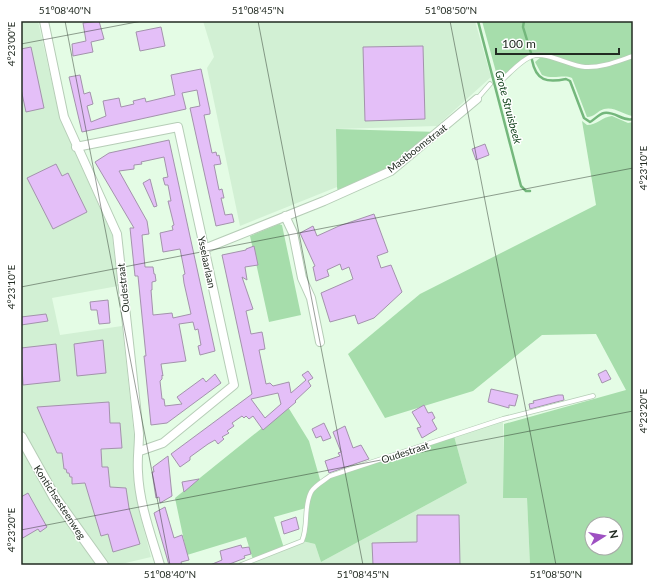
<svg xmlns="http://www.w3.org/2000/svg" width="654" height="586" viewBox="0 0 654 586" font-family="Lato,sans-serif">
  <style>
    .built { fill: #d2f0d4 }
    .green { fill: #a6ddab; fill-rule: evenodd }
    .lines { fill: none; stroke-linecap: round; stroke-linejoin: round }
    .stream { stroke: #74b77c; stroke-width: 2.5 }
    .building { fill: #e4bff8; stroke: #a393ac; fill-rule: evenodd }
    .service-casing { stroke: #b6cdb7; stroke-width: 5.5 }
    .minor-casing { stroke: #b6cdb7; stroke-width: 10 }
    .tertiary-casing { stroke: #b6cdb7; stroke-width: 12 }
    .service { stroke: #fff; stroke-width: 4 }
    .minor { stroke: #fff; stroke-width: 8 }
    .tertiary { stroke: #fff; stroke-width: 10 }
    .ticks { fill: none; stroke: #222b22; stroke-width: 1; stroke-opacity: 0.45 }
    .labels { text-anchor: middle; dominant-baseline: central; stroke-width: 3; stroke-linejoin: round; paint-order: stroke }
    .street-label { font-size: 10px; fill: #222b22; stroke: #fff }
    .water-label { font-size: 11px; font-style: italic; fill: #15451e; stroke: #fff }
    .neatline { fill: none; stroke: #222b22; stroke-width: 1.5 }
    .ticks-label { font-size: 10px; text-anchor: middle; fill: #222b22 }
  </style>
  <rect width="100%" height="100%" fill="#e4fce5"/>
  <path class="built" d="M21 21H38L60 119 112 235 118 286 52 298 60 335 122 326 134 435 135 451 133 472 139 511 151 557 117 565H21Z
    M203 21H475L491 77 437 126 336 129 337 187 240 226 207 68 214 57Z
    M503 419V498H527L530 565H241L302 541 315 544 321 562 467 483 454 436Z"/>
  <path class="green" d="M482 21H633V116C624 115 614 106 604 109 597 111 595 117 587 117L572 78C563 74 554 80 542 75L535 62 541 57 525 58 500 79 496 72Z
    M612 116 628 123 633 122V565H530L527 498H503L504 424 626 390 596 334 542 335 473 391 385 418 348 354 420 294 596 205 582 121 587 125C597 125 602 117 612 116ZM592 524H616V548H592Z
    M336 129 439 132 391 171 338 193 337 187Z
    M279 224 282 225 301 315 269 322 250 236Z
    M288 407 309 441 321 483 330 476 454 436 467 483 321 562 315 544 302 541 306 508 274 517 284 548 253 560 246 537 187 555 175 498Z"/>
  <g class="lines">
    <path class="stream" d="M478 21 521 186 526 191H530
      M524 21 523 27 531 53
      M532 60C536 81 547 83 566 79L570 81 584 118 590 122C594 120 599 114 604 113 615 111 623 122 633 119"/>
  </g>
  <path class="building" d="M99 21 104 39 91 42 93 52 73 56 72 44 86 41 83 23Z
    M161 27 165 46 140 51 136 32Z
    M423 46 425 119 365 121 363 47Z
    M31 47 44 108 26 112 21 89V49Z
    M201 69 210 111V114L204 115 212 153 216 152 217 156 219 155 221 164 214 165 219 190 222 189 224 198H221L225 215 232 214 234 222 216 226 190 108 200 106 197 90 182 93 186 109 82 132 69 77 80 75 84 94 90 92 93 104 87 106 91 122 106 116 103 101 119 98 121 107 134 104 133 101 145 98 146 102 175 95 171 75Z
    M169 140 215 351 200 355 198 346 201 345 198 329 195 330 193 322 179 324 186 361 161 364 163 376 162 375V379L160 381 162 399H164L165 406 182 404 177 397 203 378 206 382 215 374 221 383 167 423 151 425 144 356H146L138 276H135L130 228H134L95 162 109 153ZM164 157 168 177 163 178 165 185H168L171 201H168L174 225 172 226 173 230 160 233 163 252 180 249 185 274 183 275 184 283 191 314 173 318 172 313 153 315 151 290H152V282L156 281 155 274H154L153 267H145L142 235 149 234 147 221 119 171 134 169V165L142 164 141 162Z
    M485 144 489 155 476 160 472 149Z
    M56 164 62 176 68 173 87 212 53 229 27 178Z
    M150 179 157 206 154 207 143 183Z
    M374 214 388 252 377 256 381 268 391 265 402 292 374 318 358 324 355 315 330 322 321 293 353 279 349 267 342 270 340 264 327 270 329 276 316 281 313 267 315 266 300 233 313 226 317 236 339 226Z
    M254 246 258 265 245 267 247 280 242 277 253 309 246 311 251 334 262 332 263 337 265 349 259 350 266 384 270 383 273 386 289 382 291 393 306 380 302 375 308 371 313 378 308 381 311 386 295 401 296 402 263 430 253 416 249 419 246 416 244 418 242 416 232 423 234 426 227 431 229 433 222 437 224 439 218 444 215 440 208 444 190 457V460L180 467 171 454 252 394 222 255 246 250V249ZM278 393 281 404 265 418 251 399Z
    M108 300 110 323 99 324 97 310H91L90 302Z
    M46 314 48 321 21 325V317Z
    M103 340 106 373 77 376 74 344Z
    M56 344 60 381 23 385 21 348Z
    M606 370 611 379 602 383 598 374Z
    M491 389 518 395 515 406 509 405V408L488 402Z
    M558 395H563L564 400 530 409 529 404 534 403 533 401Z
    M109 402 110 423H120L122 448 101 449 102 467H108L110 487 126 488 129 508 140 544 113 552 108 534 101 536 85 483 72 484V477H70L69 473H67L66 469H64L62 453H57L37 407Z
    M424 405 428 413 432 412 435 418 432 420 437 429 422 438 417 428 421 427 412 412Z
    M324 423 331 438 323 441 321 436 316 438 312 429Z
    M345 426 353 448 361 445 369 459 329 473 325 461 340 456 338 453 341 452 333 432Z
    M168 456 172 496 160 503 159 497 156 498 152 472H154L153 467Z
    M199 479 184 492 182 482Z
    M28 493 47 527 40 532 38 529 21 539V497Z
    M165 507 174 538 182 535 189 560 181 562 182 565H169L154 513Z
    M417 515H459L460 565H373L372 543 417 542Z
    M296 517 299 529 284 534 281 522Z
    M241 545 242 548 249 547 251 554 244 556 245 558 227 565H210L222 560 220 551Z"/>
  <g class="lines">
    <defs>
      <path id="service" d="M501 81C510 73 521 60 532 56 546 51 570 66 585 67 602 68 618 61 633 56
        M477 99 490 84
        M241 565 302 541C309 525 303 508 311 492 314 486 325 480 330 476L503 419 593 396"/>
      <path id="minor" d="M44 21 64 117 117 234 139 434C139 447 137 459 138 472 139 503 151 535 160 565
        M76 147 178 127 234 385 163 443 140 451
        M285 216 293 233 302 278 311 298 320 342
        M204 249 324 201 391 171 477 99"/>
      <path id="tertiary" d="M21 437 55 498 103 565"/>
    </defs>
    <use href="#service" class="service-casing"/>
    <use href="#minor" class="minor-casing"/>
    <use href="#tertiary" class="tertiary-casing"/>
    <use href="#service" class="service"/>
    <use href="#minor" class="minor"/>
    <use href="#tertiary" class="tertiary"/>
  </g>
  <path class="ticks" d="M65 21 170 565M258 21 363 565M450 21 556 565M21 44 142 21M21 287 633 168M21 530 633 411"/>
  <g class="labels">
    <g class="street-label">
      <text transform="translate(417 148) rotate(-38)">Mastboomstraat</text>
      <text transform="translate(207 262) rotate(78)">Ysselaarlaan</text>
      <text transform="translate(123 288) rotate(-96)">Oudestraat</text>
      <text transform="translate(405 452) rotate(-18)">Oudestraat</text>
      <text transform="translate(60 502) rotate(57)">Kontichsesteenweg</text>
    </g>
    <g class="water-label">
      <text transform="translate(509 107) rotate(75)">Grote Struisbeek</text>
    </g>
  </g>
  <rect width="654" height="586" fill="none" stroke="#ffffff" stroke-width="44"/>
  <g transform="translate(604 536) rotate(79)"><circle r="19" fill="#ffffff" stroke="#a7aaa7"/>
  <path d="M0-3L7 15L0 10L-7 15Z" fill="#9e50c2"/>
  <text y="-6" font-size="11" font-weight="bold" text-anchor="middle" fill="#222b22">N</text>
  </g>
  <path d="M496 48v6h123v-6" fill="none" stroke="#222b22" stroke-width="2"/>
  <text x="502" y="48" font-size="12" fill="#222b22" stroke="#ffffff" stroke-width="3" paint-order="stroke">100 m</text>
  <rect x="22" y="22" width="610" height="542" class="neatline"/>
  <g class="ticks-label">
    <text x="65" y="14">51°08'40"N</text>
    <text x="258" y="14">51°08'45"N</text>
    <text x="451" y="14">51°08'50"N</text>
    <text transform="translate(11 44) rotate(-90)" y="4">4°23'00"E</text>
    <text transform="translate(643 168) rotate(-90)" y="4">4°23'10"E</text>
    <text transform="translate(11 287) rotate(-90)" y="4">4°23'10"E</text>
    <text transform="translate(643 411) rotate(-90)" y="4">4°23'20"E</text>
    <text transform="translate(11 530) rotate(-90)" y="4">4°23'20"E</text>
    <text x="170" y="578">51°08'40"N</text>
    <text x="363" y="578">51°08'45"N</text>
    <text x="556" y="578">51°08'50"N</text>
  </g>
</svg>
